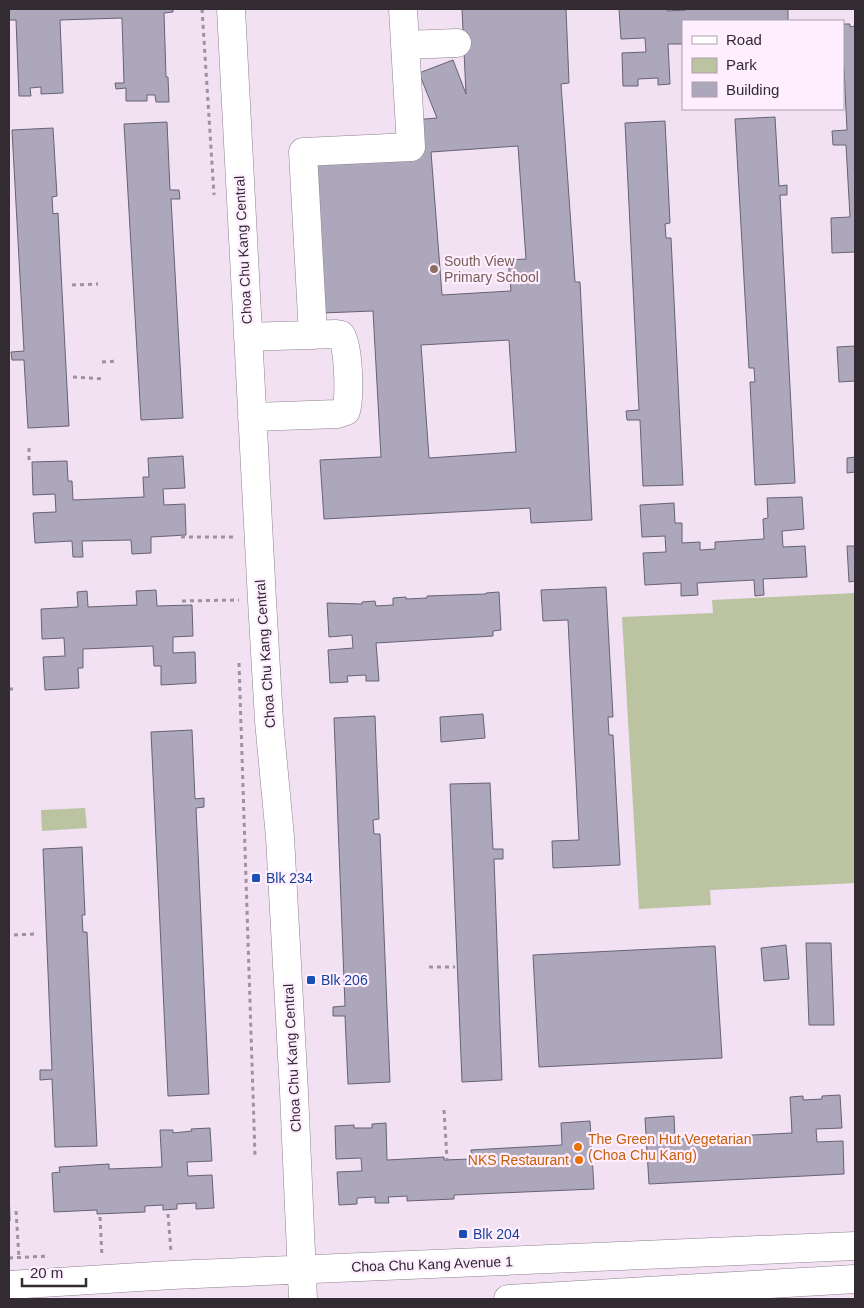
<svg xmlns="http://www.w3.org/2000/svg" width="864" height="1308" viewBox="0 0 864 1308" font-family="Helvetica,sans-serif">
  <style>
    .green { fill: #bbc3a1 }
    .building { fill: #aca7bb; stroke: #666274; fill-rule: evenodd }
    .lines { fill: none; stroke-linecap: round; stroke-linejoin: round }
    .minor-casing { stroke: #8f8090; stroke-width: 29 }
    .path { stroke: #9e929e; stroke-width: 3; stroke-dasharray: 4 4; stroke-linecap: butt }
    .minor { stroke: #fff; stroke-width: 28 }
    .education-dot { fill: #8d6e63; stroke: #feeeff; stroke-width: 2 }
    .transit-dot { fill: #1a4fb4; stroke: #feeeff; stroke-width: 2 }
    .food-dot { fill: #e8710a; stroke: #feeeff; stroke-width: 2 }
    .labels { text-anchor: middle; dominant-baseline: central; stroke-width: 4.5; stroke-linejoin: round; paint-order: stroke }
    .street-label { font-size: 14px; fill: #322b32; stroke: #feeeff }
    .education-label { font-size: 14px; fill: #785e54; stroke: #feeeff; text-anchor: start }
    .transit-label { font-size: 14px; fill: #164399; stroke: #feeeff; text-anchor: start }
    .food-label { font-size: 14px; fill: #c56008; stroke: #feeeff; text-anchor: start }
  </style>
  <rect width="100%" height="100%" fill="#f1e1f2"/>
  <path class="green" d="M855 593V883L710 890 711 905 639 909 622 617 713 613 712 600Z
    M85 808 87 828 42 831 41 810Z"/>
  <path class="building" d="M9 9H173V12L164 13 166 77H168L169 102H156L155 95H147V101H126V88L116 89 115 83H124L122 18 60 20 63 93 41 94V87L30 88 31 96H19L16 20H9Z
    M462 9H566L569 83 561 84 575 282H580L592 520 531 523 530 508 324 519 320 460 381 457 373 311 322 313 310 160 414 155 413 120 437 118 419 73 453 60 466 94ZM518 146 526 259 508 260 511 291 442 295 431 152ZM509 340 516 452 429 458 421 345Z
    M619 9H667V11L686 10V9H788V21H683V44H668L670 84 658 85V78L638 79V86H623L622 53 646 52 645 38 621 39Z
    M843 24H850V27L855 26V252L832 253 831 218 850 217 846 145H833L832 131 847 130 844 68H843Z
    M775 117 779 186 787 185V195H780L795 483 755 485 750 382H755L754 368H749L735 119Z
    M665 121 670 223 665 224 666 238H671L683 485 643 486 640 420H627L626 411 639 410 625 123Z
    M167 122 170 190H179L180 199H171L183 418 141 420 124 124Z
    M53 128 57 196 52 197 53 214 58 213 69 426 28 428 24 360H12L11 352 24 351 12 130Z
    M855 346V381L839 382 837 347Z
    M183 456 185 488 163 489 164 505 185 504 186 535 151 537V553L132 554 131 540 82 541 83 557H73L72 541 35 543 33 513 56 512 55 494 33 495 32 462 67 461 68 481H72L73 500 144 497 143 477H149L148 458Z
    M855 457V472L847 473V458Z
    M802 497 804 529 782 531 783 547 805 546 807 577 763 579 764 595 755 596 754 580 697 583 698 595 681 596V583L645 585 643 553 666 552 665 536 642 537 640 505 674 503 675 523H682V543L700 542V550L715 549V542L764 539 763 519 768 518 767 498Z
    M847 546H855V581L849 582Z
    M606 587 613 717H608L609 735H613L620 865 553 868 552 841 579 840 568 620 543 621 541 590Z
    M156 590 157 606 192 605 193 636 173 637V653L195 652 196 683 161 685V666H154L153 646 83 649V668H78L79 688 45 690 43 657 65 656 64 638 42 639 41 609 78 607 77 592 87 591 88 607 137 605 136 591Z
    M499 592 501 630 493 631V636L376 643 379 681H366V675L347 676 348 682 330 683 328 650 353 648 352 635 329 637 327 603 362 604V602L375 601 376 606 393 605V598L406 597V599L427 598V596L486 594V593Z
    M483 714 485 738 441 742 440 717Z
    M375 716 379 819 373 820 374 834H380L390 1082 348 1084 345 1016H333V1007L345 1006 334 718Z
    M192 730 195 799 204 798V807L196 808 209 1094 168 1096 151 732Z
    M490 783 493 849H503V859H494L502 1080 462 1082 450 784Z
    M82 847 85 915H82L83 932H87L97 1146 55 1147 52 1079 40 1080V1070H52L43 849Z
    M806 943H831L834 1025H809Z
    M786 945 789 979 764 981 761 948Z
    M715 946 722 1058 539 1067 533 955Z
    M840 1095 842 1128 816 1129 817 1142 843 1141 844 1174 649 1184 645 1118 674 1116 675 1139 792 1133 790 1097 803 1096V1100L822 1099V1096Z
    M590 1121 594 1189 454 1195V1199L407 1201V1196L388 1197 389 1203H375V1197L357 1198V1204L339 1205 337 1172 362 1171 361 1158 336 1159 335 1126 354 1125V1128H372V1124L386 1123 387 1160 444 1157V1160L472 1159 471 1150 562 1145 561 1123Z
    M210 1128 212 1161 187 1162 188 1176 212 1175 214 1208 196 1209V1203L177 1204V1209L163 1210V1205L145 1206V1212L97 1214V1210L54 1212 52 1173 60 1172 59 1167 109 1164V1169L162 1167 160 1130H173V1133L192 1131 191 1129Z
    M9 1186 10 1221H9Z"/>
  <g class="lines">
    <defs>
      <path id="minor" d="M231 9 262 600 269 721 280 837 294 1092 303 1299
        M405 45 457 43
        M313 335 303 152 411 147 403 9
        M248 337 336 334 341 335C349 348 350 396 346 411L337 414 252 417
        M9 1285 172 1275 855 1246
        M508 1299 855 1279"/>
    </defs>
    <use href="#minor" class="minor-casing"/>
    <path class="path" d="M202 9 214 195
      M72 285 98 284
      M102 362 117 361
      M73 377 103 379
      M29 460V445
      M181 537H235
      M182 601 239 600
      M239 663 255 1156
      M9 689H14
      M14 935 35 934
      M429 967H455
      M444 1110 447 1159
      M16 1211 19 1258
      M168 1214 171 1252
      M100 1217 102 1257
      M9 1258 49 1256"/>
    <use href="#minor" class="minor"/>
  </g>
  <circle class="education-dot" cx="434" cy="269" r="5"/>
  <g class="transit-dot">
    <rect x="251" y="873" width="10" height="10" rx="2.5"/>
    <rect x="306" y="975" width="10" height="10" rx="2.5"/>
    <rect x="458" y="1229" width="10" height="10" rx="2.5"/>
  </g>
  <g class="food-dot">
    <circle cx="578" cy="1147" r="5"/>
    <circle cx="579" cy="1160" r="5"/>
  </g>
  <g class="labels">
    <g class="street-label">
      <text transform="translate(243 250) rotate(-93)">Choa Chu Kang Central</text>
      <text transform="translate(265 654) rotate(-94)">Choa Chu Kang Central</text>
      <text transform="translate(292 1058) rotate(-93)">Choa Chu Kang Central</text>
      <text transform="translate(432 1264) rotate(-2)">Choa Chu Kang Avenue 1</text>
    </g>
    <g class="education-label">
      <text x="444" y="261">South View<tspan x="444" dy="16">Primary School</tspan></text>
    </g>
    <g class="transit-label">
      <text x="266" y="878">Blk 234</text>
      <text x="321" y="980">Blk 206</text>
      <text x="473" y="1234">Blk 204</text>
    </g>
    <g class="food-label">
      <text x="588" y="1139">The Green Hut Vegetarian<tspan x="588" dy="16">(Choa Chu Kang)</tspan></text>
      <text x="569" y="1160" text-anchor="end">NKS Restaurant</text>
    </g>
  </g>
  <rect width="864" height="1308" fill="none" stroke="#322b32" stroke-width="20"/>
  <rect x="682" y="20" width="162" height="90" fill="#feeeff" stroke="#aca0ad"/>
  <rect x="692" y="36" width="25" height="8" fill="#ffffff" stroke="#aca0ad"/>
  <text x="726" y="45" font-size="15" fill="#322b32">Road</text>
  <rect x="692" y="58" width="25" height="15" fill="#bbc3a1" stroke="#aca0ad"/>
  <text x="726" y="70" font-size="15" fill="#322b32">Park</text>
  <rect x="692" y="82" width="25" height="15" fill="#aca7bb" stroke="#aca0ad"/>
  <text x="726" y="95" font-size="15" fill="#322b32">Building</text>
  <path d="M22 1278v8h64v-8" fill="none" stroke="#322b32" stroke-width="2.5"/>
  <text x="30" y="1278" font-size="15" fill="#322b32" stroke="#feeeff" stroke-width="4" paint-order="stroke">20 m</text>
</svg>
